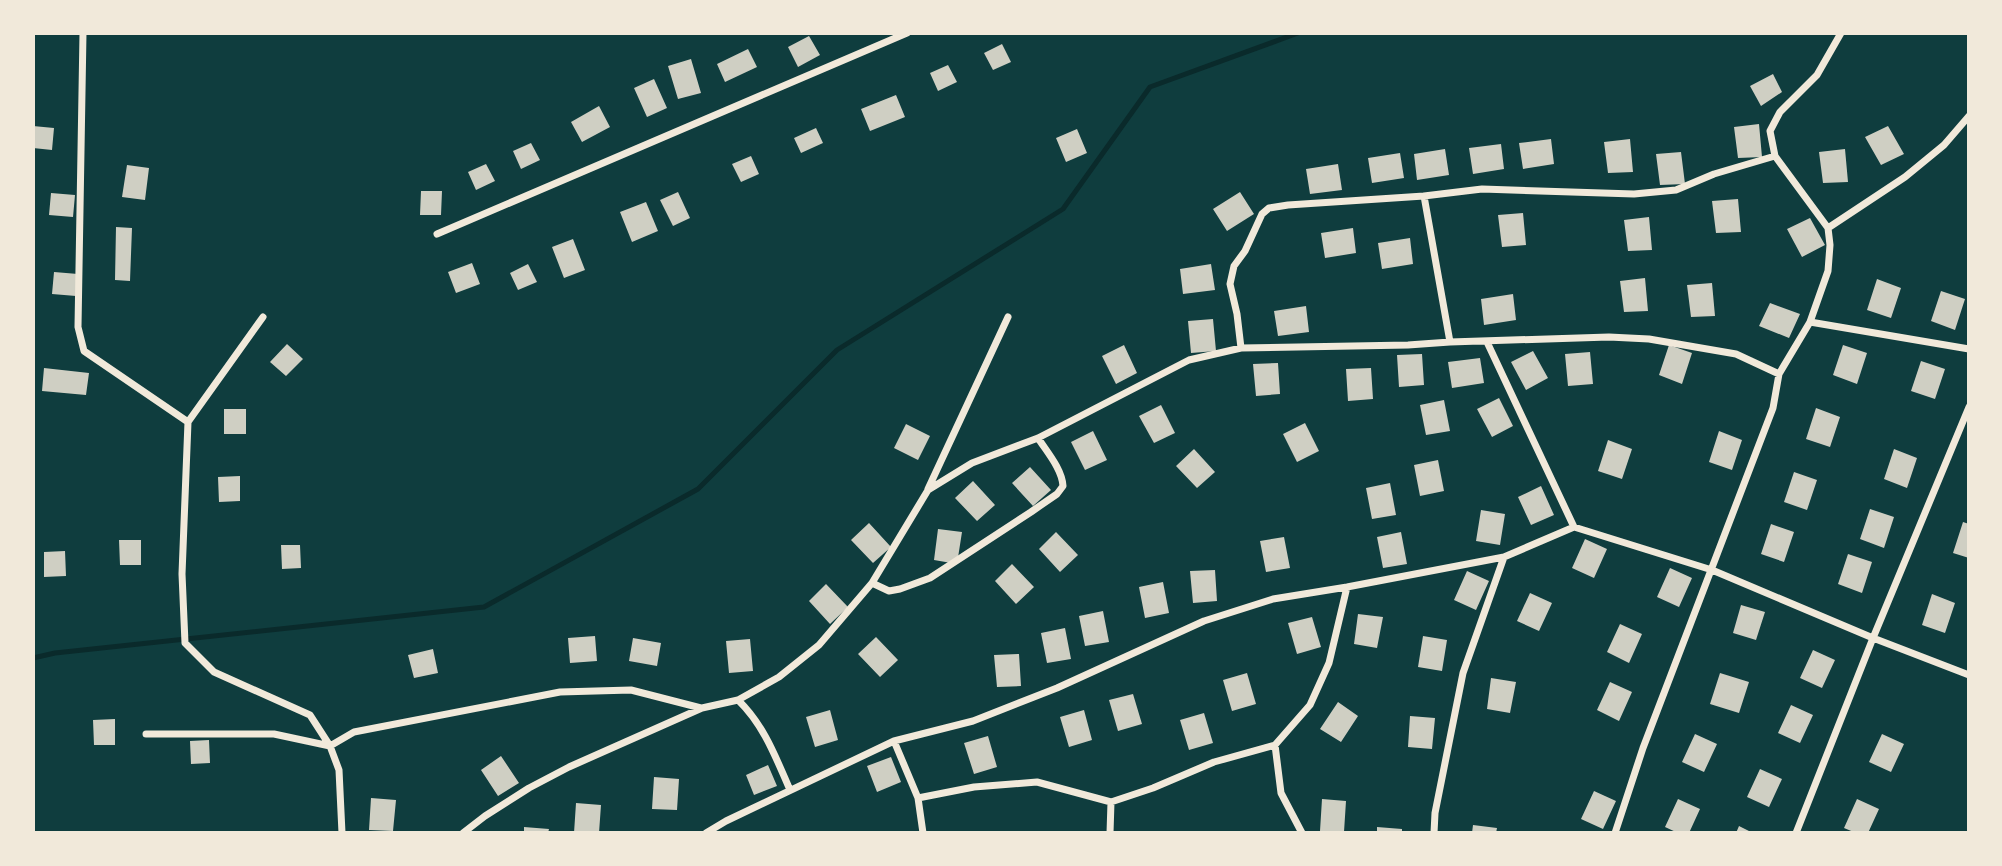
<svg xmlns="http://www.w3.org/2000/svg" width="2002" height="866" viewBox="0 0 2002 866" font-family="Literata,serif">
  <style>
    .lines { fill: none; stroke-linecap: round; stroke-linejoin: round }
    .stream { stroke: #0a2a2b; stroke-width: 5 }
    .building { fill: #cfcfc3 }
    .minor { stroke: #f1e9da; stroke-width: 7 }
  </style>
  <rect width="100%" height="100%" fill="#0f3d3e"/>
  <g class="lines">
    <path class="stream" d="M33 658 55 653 484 607 698 489 837 350 1063 209 1150 87 1298 33"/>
  </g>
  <path class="building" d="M809 36 820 55 798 67 788 47Z
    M1002 44 1011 62 993 70 984 53Z
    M748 49 757 67 725 82 717 64Z
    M691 59 701 93 678 99 668 66Z
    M948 65 957 82 938 91 930 73Z
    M1773 74 1782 92 1761 106 1750 86Z
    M654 79 667 108 647 117 634 88Z
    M896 95 905 117 870 131 861 109Z
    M599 106 610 127 582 142 571 122Z
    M1759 124 1762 157 1738 158 1734 127Z
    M33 126 54 128 52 150 33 148Z
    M1888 126 1904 154 1881 165 1865 137Z
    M816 128 823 143 801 153 794 138Z
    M1077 129 1087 153 1066 162 1056 138Z
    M1551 139 1554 164 1523 169 1519 143Z
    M1630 139 1633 172 1608 173 1604 142Z
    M531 143 540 160 521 169 513 151Z
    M1501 144 1504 169 1473 174 1469 148Z
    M1445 149 1449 175 1417 180 1414 154Z
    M1845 149 1848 182 1823 183 1819 152Z
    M1681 152 1685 184 1660 185 1656 154Z
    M1400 153 1404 178 1372 183 1368 158Z
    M751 156 759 174 741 182 732 164Z
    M486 164 495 181 476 190 468 172Z
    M1338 164 1342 190 1310 194 1306 169Z
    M127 165 149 168 145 200 122 197Z
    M421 191H442L441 215H420Z
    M678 192 690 218 673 226 660 200Z
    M1240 192 1254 214 1227 231 1213 209Z
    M51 193 75 195 73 217 49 215Z
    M1738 199 1741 232 1716 233 1712 201Z
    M646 202 658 231 632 242 620 212Z
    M1523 213 1526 245 1502 247 1498 215Z
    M1649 217 1652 250 1628 251 1624 220Z
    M1810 218 1825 245 1802 257 1787 229Z
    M116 227 132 228 130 281 115 280Z
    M1353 228 1356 253 1325 258 1321 233Z
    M1410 238 1413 264 1382 269 1378 243Z
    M573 239 585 270 564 278 552 247Z
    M472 263 480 284 456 293 448 272Z
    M528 264 537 282 518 290 510 273Z
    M1211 264 1215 290 1183 294 1180 269Z
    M54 272 78 274 76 296 52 294Z
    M1645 278 1648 311 1624 312 1620 281Z
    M1877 279 1901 288 1891 318 1867 310Z
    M1712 283 1715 316 1691 317 1687 285Z
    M1941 291 1965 299 1955 330 1931 321Z
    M1513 294 1516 320 1484 325 1481 299Z
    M1770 303 1800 314 1789 338 1759 326Z
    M1306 306 1309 332 1278 336 1274 311Z
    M1213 319 1216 351 1191 353 1188 321Z
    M287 344 303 359 286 376 270 362Z
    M1124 345 1137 373 1116 384 1102 356Z
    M1669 345 1692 353 1682 384 1659 375Z
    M1843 345 1867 353 1857 384 1833 375Z
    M1533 351 1548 378 1526 390 1511 362Z
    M1590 352 1593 384 1568 386 1565 354Z
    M1422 354 1424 385 1399 387 1397 355Z
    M1480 358 1484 383 1452 388 1448 362Z
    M1921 361 1945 369 1935 399 1911 391Z
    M1278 363 1280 394 1256 396 1253 364Z
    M44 368 89 373 86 395 42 391Z
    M1371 368 1373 399 1348 401 1346 369Z
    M1499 398 1513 426 1492 437 1477 409Z
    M1444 400 1450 431 1426 435 1420 405Z
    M1161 405 1175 433 1154 443 1139 416Z
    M1816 408 1840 417 1830 447 1806 439Z
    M224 409H246V434H224Z
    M1305 423 1319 451 1297 462 1283 434Z
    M906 424 930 436 918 460 894 448Z
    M1093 431 1107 460 1085 470 1071 442Z
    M1719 431 1742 440 1732 470 1709 462Z
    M1608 440 1632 449 1622 479 1598 471Z
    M1194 449 1215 472 1197 488 1176 466Z
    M1894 449 1917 458 1907 488 1884 479Z
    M1438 460 1444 491 1420 496 1414 465Z
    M1030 467 1051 490 1033 506 1012 483Z
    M1794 472 1817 480 1807 510 1784 502Z
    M240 476V501L219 502 218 477Z
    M973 481 995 505 977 521 955 498Z
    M1390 483 1396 515 1372 519 1366 488Z
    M1541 486 1554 515 1531 525 1518 497Z
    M1870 509 1894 517 1884 548 1860 539Z
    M1481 510 1505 514 1500 545 1476 541Z
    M1963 522 1969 524V558L1953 553Z
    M869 523 891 547 873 563 851 540Z
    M1771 524 1794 532 1784 562 1761 554Z
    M938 529 962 532 957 564 934 560Z
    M1056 532 1078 555 1060 572 1039 549Z
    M1401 532 1407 564 1383 568 1377 537Z
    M1284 537 1290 568 1266 572 1260 541Z
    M1585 539 1607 549 1594 578 1572 568Z
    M119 540H141V565H120Z
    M281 545H300L301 568 282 569Z
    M65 551 66 576 44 577V552Z
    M1848 554 1872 562 1862 593 1838 584Z
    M1012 564 1034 587 1016 604 995 581Z
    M1670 568 1692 578 1679 607 1657 597Z
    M1215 570 1217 601 1193 603 1190 571Z
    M1467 571 1489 581 1476 610 1454 600Z
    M1163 582 1169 613 1145 618 1139 587Z
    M826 584 848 607 830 624 809 601Z
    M1530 593 1552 603 1539 631 1517 621Z
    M1932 594 1955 603 1945 633 1922 625Z
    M1741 605 1765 612 1756 640 1733 633Z
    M1103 611 1109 642 1085 646 1079 616Z
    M1358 614 1383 617 1377 648 1354 644Z
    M1312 617 1321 647 1297 654 1288 623Z
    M1620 624 1642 634 1629 663 1607 652Z
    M1065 628 1071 659 1047 663 1041 633Z
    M595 636 597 661 570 663 568 638Z
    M1423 636 1447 640 1442 671 1418 667Z
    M876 637 898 660 880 677 858 654Z
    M633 638 661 643 657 666 629 661Z
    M750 639 753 671 729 673 726 641Z
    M433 649 438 673 414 678 408 655Z
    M1813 650 1835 660 1822 688 1800 678Z
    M1019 654 1021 686 997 687 994 655Z
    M1247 673 1256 704 1232 711 1223 680Z
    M1720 673 1749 682 1739 713 1710 704Z
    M1491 678 1516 682 1510 713 1487 709Z
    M1610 682 1632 692 1619 721 1597 710Z
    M1133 694 1142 724 1118 731 1109 700Z
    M1338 702 1358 716 1341 742 1320 729Z
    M1791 705 1813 715 1800 743 1778 733Z
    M830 710 838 740 815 747 806 717Z
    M1084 710 1092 740 1069 747 1060 717Z
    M1204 713 1213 743 1189 750 1180 720Z
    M1410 716 1435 718 1432 749 1408 747Z
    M115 719V745H94L93 720Z
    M1695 734 1717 744 1704 772 1682 762Z
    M1882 734 1904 744 1891 772 1869 762Z
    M988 736 997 767 974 774 964 743Z
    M209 740 210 763 191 764 190 741Z
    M501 756 519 783 498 796 481 770Z
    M891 757 901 782 877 792 867 766Z
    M768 765 777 786 754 795 746 775Z
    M1760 769 1782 779 1769 807 1747 797Z
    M654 777 679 779 677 810 652 809Z
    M1594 791 1616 801 1603 829 1581 819Z
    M371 798 396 800 393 831 369 830Z
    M1322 799 1346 801 1344 832 1320 831Z
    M1678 799 1700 809 1689 833H1678L1665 827Z
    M1857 799 1879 809 1868 833H1856L1844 828Z
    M576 803 601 805 599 833H574Z
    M1473 825 1497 828 1496 833H1472Z
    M1739 826 1753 833H1736Z
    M524 827 549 829 548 833H524Z
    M1377 827 1402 829V833H1377Z"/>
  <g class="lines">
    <path class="minor" d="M83 33 78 327 84 351 188 422 182 574 185 643 214 672 310 715 330 746 339 770 342 833
      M1775 156 1770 131 1780 112 1817 75 1841 33
      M1424 196 1450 342
      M437 234 907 33
      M1810 322 1969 349
      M1487 342 1574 527
      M1241 348 1237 314 1230 284 1234 266 1245 251 1262 214 1269 208 1288 205 1424 196 1482 189 1634 194 1676 190 1714 174 1775 156 1828 228
      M188 422 263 317
      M928 489 1008 317
      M872 583 889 591 900 589 930 578 1031 512 1057 494 1063 486C1062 469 1047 452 1038 438
      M738 700C764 725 776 758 790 790
      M146 734H274L330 746 354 732 560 692 631 690 701 708
      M894 741 918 798 923 833
      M1275 745 1281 793 1302 833
      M918 798 974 787 1037 782 1111 802 1153 788 1214 762 1275 745 1310 705 1329 663 1347 587
      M463 833 485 816 529 788 569 767 702 708 738 700 779 677 819 645 872 583 928 490 972 463 1038 438 1189 360 1241 348 1408 345 1450 342 1609 337 1649 339 1736 354 1779 374
      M706 833 726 821 894 741 973 721 1057 688 1204 621 1273 599 1347 587 1504 557 1574 527 1712 570 1873 638 1969 675
      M1110 833 1111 802
      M1434 833 1435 813 1463 673 1504 557
      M1615 833 1643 748 1773 408 1779 374 1810 322 1828 271 1830 245 1828 228 1905 177 1944 145 1969 116
      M1796 833 1873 638 1969 407"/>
  </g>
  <rect width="2002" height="866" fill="none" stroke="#f1e9da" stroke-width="70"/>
</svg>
